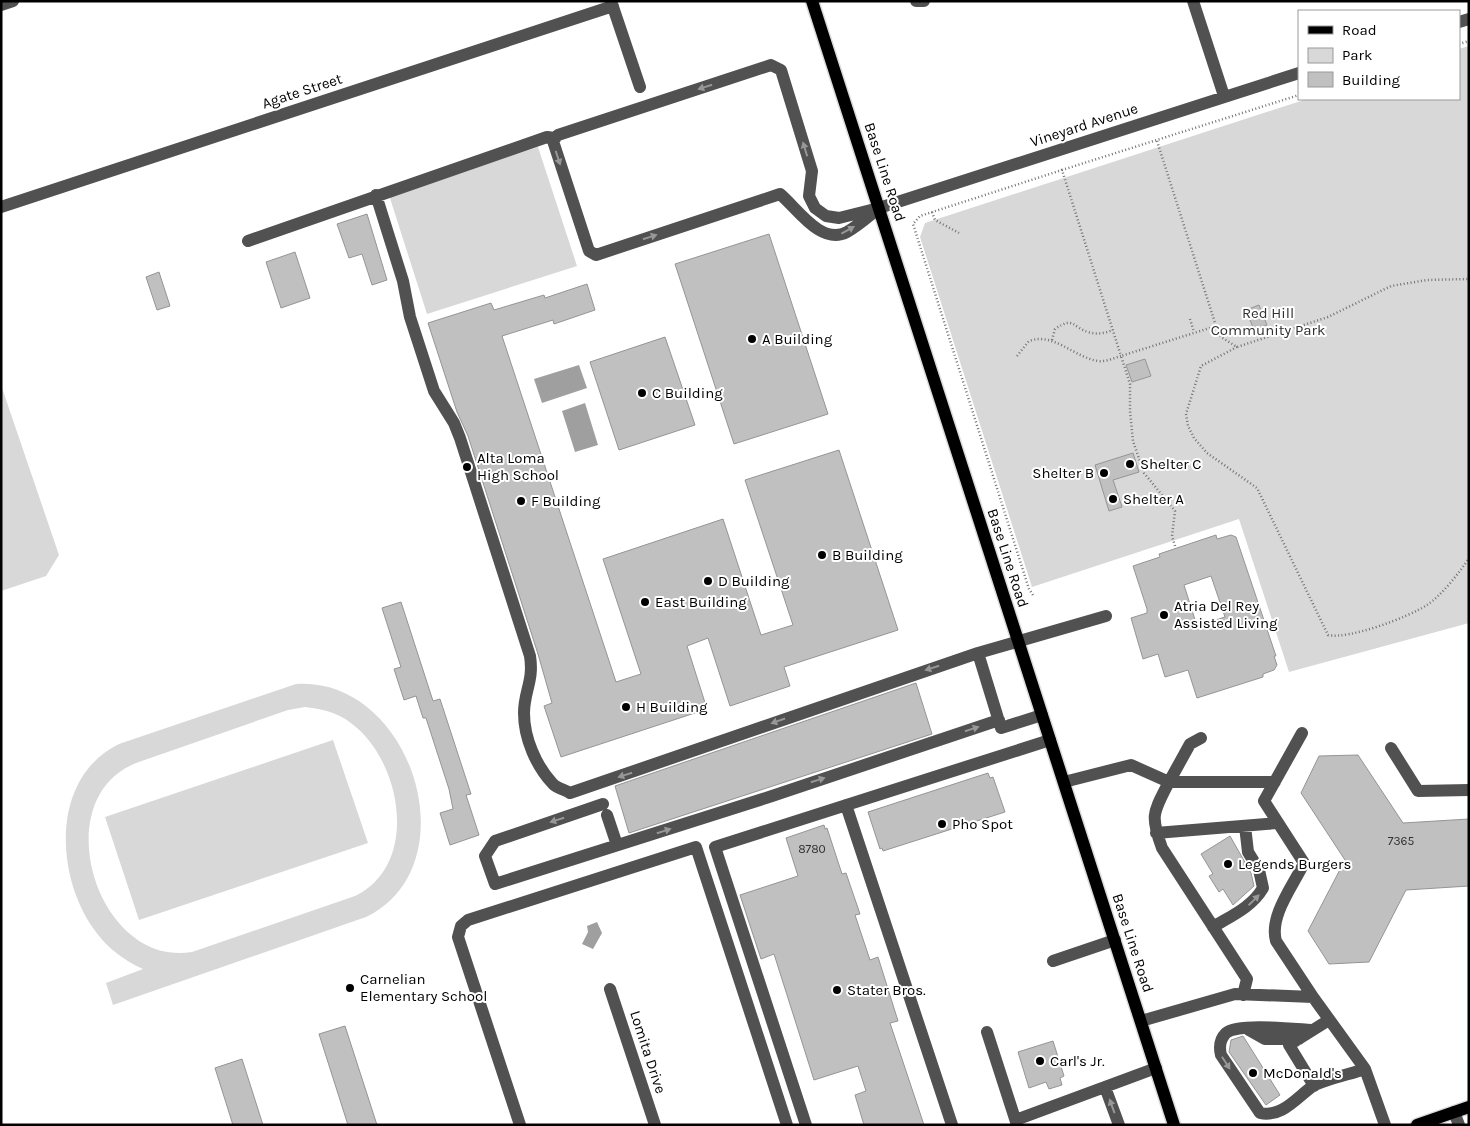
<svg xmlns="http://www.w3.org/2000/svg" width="1470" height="1126" viewBox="0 0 1470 1126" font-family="Karla,sans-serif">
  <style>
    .green { fill: #d8d8d8; fill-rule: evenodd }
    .water { fill: #9f9f9f }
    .building { fill: #c0c0c0; stroke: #959595; fill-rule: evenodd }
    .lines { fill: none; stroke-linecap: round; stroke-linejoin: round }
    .major-casing { stroke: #dbdbdb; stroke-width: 15 }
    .path { stroke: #737373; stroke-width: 2.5; stroke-dasharray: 1 2.5; stroke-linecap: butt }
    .minor { stroke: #515151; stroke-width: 12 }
    .major { stroke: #000; stroke-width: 12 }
    .oneway { fill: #979797 }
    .poi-dot { fill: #000; stroke: #fff; stroke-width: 2 }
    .labels { text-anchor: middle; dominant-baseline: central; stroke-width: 4; stroke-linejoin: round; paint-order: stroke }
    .number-label { font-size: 12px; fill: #303030 }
    .street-label { font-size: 15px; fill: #000; stroke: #fff }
    .park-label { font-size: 15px; fill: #2f2f2f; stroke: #fff }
    .poi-label { font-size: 15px; fill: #000; stroke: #fff; text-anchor: start }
  </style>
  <rect width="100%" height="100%" fill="#fff"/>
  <path class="green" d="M1469 46V623L1289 672 1239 519 1032 587 920 237 925 223 1307 99H1459V49Z
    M538 147 577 266 427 314 389 195Z
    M1 385 59 555 46 576 1 591Z
    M296 684C411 676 472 865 366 917L113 1005 106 983 143 969C123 960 106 947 93 928 55 874 51 777 119 744ZM305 707C325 709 342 714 357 728 402 767 419 865 355 896L192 952C97 968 45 799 136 763L288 710Z
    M333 740 368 843 139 920 105 817Z"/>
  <path class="water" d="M579 365 587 388 542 403 534 379Z
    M585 403 598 445 575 452 562 411Z
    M597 922 602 933 593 949 582 944 588 932 587 926Z"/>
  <path class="building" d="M367 214 387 280 372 285 362 254 349 258 337 224Z
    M769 234 828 414 734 444 675 264Z
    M295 252 310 298 281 308 266 262Z
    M159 272 170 306 157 310 146 277Z
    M587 284 595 310 554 324 553 320 502 336 616 682 641 674 603 559 723 519 761 635 793 625 745 480 839 450 898 630 784 667 790 686 730 706 708 638 687 646 707 709 561 757 544 706 552 703 538 654 468 436 457 412 428 323 491 303 494 310 544 295 545 298Z
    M1259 305 1267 325 1254 330 1246 310Z
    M665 337 695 425 619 450 590 362Z
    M1145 359 1151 376 1132 382 1126 365Z
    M1133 453 1139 472 1113 480 1122 507 1109 511 1095 465Z
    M1216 535 1217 539 1231 535 1236 537 1276 656H1274L1277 665 1274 670 1263 674V677L1197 698 1188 670 1165 677 1158 654 1143 659 1131 618 1147 613V609L1133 566 1160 557 1159 554ZM1211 576 1225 617 1197 626 1184 585Z
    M401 602 433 701 440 699 471 794 466 795 479 835 450 845 440 813 453 809 449 789 426 718H423L416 696 404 700 394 669 401 667 382 608Z
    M916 683 932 734 629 833 615 786Z
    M1358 755 1403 823 1469 819V886L1406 890 1369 962 1329 964 1308 931 1345 860 1301 793 1319 756Z
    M988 773 990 778 993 777 1005 812 883 851 882 848 880 849 868 812Z
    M824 825 825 829 827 828 842 874 846 873 860 914 855 915 870 960 878 957 898 1021 890 1023 924 1125H864L855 1095 866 1091 858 1066 814 1080 774 954 761 959 740 895 798 876 786 838Z
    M1230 836 1251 873 1254 886 1233 905 1223 889 1219 892 1209 876 1213 874 1201 854Z
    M345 1026 377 1125H348L319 1034Z
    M1243 1036 1280 1095 1266 1105 1229 1052 1231 1040Z
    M1053 1041 1064 1076 1060 1078 1062 1085 1049 1089 1046 1082 1029 1088 1018 1052Z
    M242 1059 263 1125H233L215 1068Z"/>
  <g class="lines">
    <defs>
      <path id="major" d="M812 1 1174 1125
        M1417 1125 1469 1107"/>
    </defs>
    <use href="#major" class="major-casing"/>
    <path class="path" d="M1459 44 1469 41
      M1157 141 1216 326
      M932 212 935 220 959 233
      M1190 319 1194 332
      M1052 340 1055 329C1074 316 1072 327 1088 332 1097 335 1105 333 1113 330
      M1237 347 1201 366 1186 414 1188 426 1194 438 1207 453 1257 488 1328 635C1348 640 1409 617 1427 605 1441 596 1460 572 1469 558
      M1017 356 1029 341C1054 332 1073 357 1098 361 1106 362 1114 358 1121 356L1062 170 1299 95
      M1175 546 1172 536 1175 511 1144 473 1133 441 1130 411V384L1121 356 1216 326 1221 337 1237 347 1328 317 1391 286 1427 280 1469 279
      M1033 595 1029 589 913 224 920 216 1062 170"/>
    <path class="minor" d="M611 1 640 87
      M916 1H924
      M1193 1 1224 96
      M1 5 13 1
      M1459 22 1469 19
      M376 195 403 281 410 317 434 391 454 423 460 438 530 656C534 681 524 691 524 713 524 738 536 766 553 784 557 788 565 790 570 793L978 653
      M1 207 613 6
      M879 208C869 216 858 226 847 232 821 246 797 208 780 194L596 255 589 251 553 141 558 135 771 65 781 70 812 171 809 196 815 208 826 216 839 218 879 208 1299 73
      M248 241 547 137 555 138
      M1042 715 1001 728 978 653 1106 616
      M1302 733 1264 801 1304 863C1293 886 1269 916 1276 941L1313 997
      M1391 748 1418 791 1469 790
      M1064 782 1131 765 1169 782 1190 744 1201 738
      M603 804 495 841 485 856 495 884 769 797 999 720
      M846 805 952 1125
      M607 815 617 845
      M1156 833 1277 823
      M1213 927C1231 916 1252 907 1263 888L1259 870 1248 852 1245 826
      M1053 961 1115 940
      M610 989 655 1125
      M1243 995 1247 979 1162 848C1150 815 1153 813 1169 782H1275
      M1141 1021 1235 994 1313 997 1365 1069 1385 1125
      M1249 1030 1265 1039H1299
      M1311 1030C1294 1029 1238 1023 1226 1033 1220 1039 1219 1047 1221 1055L1260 1113C1282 1118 1297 1097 1313 1086 1326 1079 1351 1074 1365 1069
      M987 1032 1017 1125
      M1314 1086 1289 1045 1329 1020
      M1105 1087 1119 1125
      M1454 1112 1459 1125
      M1016 1120 1156 1068
      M520 1125 458 937 461 926 468 920 696 847 787 1125
      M806 1125 715 847 1050 740"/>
    <use href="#major" class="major"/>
  </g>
  <defs><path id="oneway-solid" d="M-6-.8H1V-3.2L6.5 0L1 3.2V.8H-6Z" transform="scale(1.25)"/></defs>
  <g class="oneway">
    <use href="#oneway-solid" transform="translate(705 87) rotate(162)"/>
    <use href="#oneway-solid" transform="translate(805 149) rotate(-107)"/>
    <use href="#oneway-solid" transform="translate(558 158) rotate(72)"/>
    <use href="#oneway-solid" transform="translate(848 230) rotate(-29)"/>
    <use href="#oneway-solid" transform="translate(650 237) rotate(-18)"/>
    <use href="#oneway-solid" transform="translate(932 668) rotate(162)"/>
    <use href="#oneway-solid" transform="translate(778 721) rotate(161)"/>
    <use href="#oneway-solid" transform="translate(972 729) rotate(-18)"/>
    <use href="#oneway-solid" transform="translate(625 775) rotate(162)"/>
    <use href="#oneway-solid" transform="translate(818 780) rotate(-18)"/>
    <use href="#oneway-solid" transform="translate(557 820) rotate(162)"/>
    <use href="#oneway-solid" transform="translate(664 831) rotate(-18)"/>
    <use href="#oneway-solid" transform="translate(1254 900) rotate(-44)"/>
    <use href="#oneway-solid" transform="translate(1226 1063) rotate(57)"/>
    <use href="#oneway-solid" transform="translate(1112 1106) rotate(-110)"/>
  </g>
  <g class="poi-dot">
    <circle cx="752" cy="339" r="5"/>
    <circle cx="642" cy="393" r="5"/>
    <circle cx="1130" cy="464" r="5"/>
    <circle cx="467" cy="467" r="5"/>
    <circle cx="1104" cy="473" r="5"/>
    <circle cx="1113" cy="499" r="5"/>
    <circle cx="521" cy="501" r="5"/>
    <circle cx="822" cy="555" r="5"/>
    <circle cx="708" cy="581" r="5"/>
    <circle cx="645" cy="602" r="5"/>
    <circle cx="1164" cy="615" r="5"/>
    <circle cx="626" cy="707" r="5"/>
    <circle cx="942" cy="824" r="5"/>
    <circle cx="1228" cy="864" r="5"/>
    <circle cx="350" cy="988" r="5"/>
    <circle cx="837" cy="990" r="5"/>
    <circle cx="1040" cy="1061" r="5"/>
    <circle cx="1253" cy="1073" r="5"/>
  </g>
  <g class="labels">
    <g class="number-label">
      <text x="1401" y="841">7365</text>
      <text x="812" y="849">8780</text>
    </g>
    <g class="street-label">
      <text transform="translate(302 91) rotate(-18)">Agate Street</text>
      <text transform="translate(1084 125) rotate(-18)">Vineyard Avenue</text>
      <text transform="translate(885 172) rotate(72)">Base Line Road</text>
      <text transform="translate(1008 558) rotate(72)">Base Line Road</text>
      <text transform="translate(1133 943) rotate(72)">Base Line Road</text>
      <text transform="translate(648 1052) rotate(72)">Lomita Drive</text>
    </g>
    <g class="park-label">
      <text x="1268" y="313">Red Hill<tspan x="1268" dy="17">Community Park</tspan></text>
    </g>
    <g class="poi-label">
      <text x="762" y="339">A Building</text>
      <text x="652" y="393">C Building</text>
      <text x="477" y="458">Alta Loma<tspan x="477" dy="17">High School</tspan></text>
      <text x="1140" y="464">Shelter C</text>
      <text x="1094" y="473" text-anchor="end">Shelter B</text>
      <text x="1123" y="499">Shelter A</text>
      <text x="531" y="501">F Building</text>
      <text x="832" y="555">B Building</text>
      <text x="718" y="581">D Building</text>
      <text x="655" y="602">East Building</text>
      <text x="1174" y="606">Atria Del Rey<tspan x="1174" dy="17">Assisted Living</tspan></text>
      <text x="636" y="707">H Building</text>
      <text x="952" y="824">Pho Spot</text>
      <text x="1238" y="864">Legends Burgers</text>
      <text x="360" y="979">Carnelian<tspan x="360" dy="17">Elementary School</tspan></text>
      <text x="847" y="990">Stater Bros.</text>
      <text x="1050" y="1061">Carl's Jr.</text>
      <text x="1263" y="1073">McDonald's</text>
    </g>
  </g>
  <rect width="1470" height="1126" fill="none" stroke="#000000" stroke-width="5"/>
  <rect x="1298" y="10" width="162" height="90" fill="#ffffff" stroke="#999999"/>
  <rect x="1308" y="26" width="25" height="8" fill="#000000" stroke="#999999"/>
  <text x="1342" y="35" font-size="15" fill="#000000">Road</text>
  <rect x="1308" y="48" width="25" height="15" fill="#d8d8d8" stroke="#999999"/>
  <text x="1342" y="60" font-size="15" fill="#000000">Park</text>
  <rect x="1308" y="72" width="25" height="15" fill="#c0c0c0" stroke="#999999"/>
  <text x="1342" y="85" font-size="15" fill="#000000">Building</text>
</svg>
